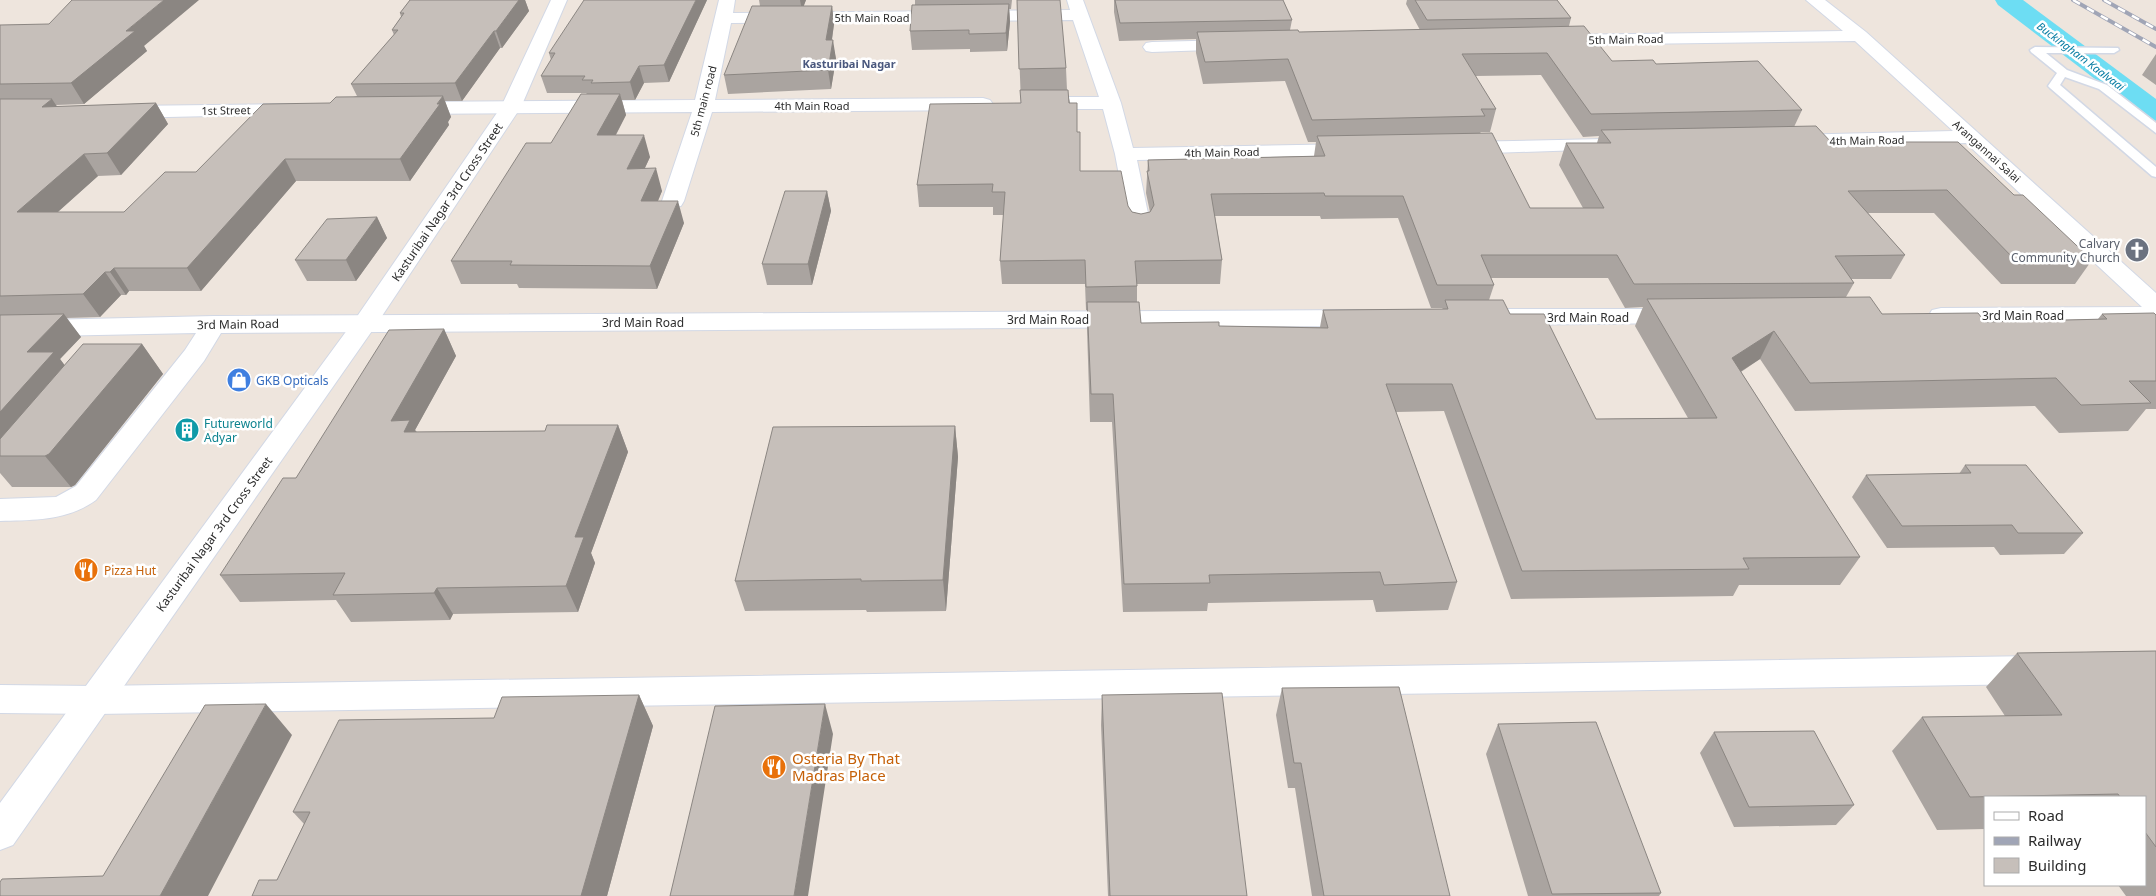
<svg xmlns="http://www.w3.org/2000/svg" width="2156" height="896" viewBox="0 0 2156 896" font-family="'Noto Sans',sans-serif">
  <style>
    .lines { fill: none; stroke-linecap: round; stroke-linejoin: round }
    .canal { fill: #6dddf3; fill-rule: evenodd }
    .lane-casing { stroke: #d2d8e5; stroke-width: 3 }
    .street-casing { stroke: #d2d8e5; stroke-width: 2 }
    .secondary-casing { stroke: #d2d8e5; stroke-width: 2 }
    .lane { fill: #fff; fill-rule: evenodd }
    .street { fill: #fff; fill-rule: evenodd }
    .secondary { fill: #fff; fill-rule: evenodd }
    .rail-casing { stroke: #a0a5b6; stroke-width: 4 }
    .rail { stroke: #fff; stroke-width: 2.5; stroke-dasharray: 8; stroke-linecap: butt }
    .wall { fill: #aaa4a0; fill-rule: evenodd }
    .shaded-wall { fill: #8b8682 }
    .building { fill: #c6bfba; stroke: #8b8682 }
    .labels { text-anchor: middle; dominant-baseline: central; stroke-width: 5; stroke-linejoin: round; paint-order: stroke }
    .far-street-label { font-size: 11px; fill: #2c2c2c; stroke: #fff }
    .far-water-label { font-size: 11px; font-style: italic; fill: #087da3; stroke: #fff }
    .far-neighbourhood-label { font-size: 11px; font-weight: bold; fill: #4a587e; stroke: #fff }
    .street-label { font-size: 12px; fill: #2c2c2c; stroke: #fff }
    .worship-label { font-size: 12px; fill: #5b616d; stroke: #fff; text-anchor: end }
    .shop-label { font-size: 12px; fill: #366cbe; stroke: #fff; text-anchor: start }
    .culture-label { font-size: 12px; fill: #0d838f; stroke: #fff; text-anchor: start }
    .food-label { font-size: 12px; fill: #c56008; stroke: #fff; text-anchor: start }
    .near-food-label { font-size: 15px; fill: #c56008; stroke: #fff; text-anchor: start }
  </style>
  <rect width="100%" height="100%" fill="#eee5dd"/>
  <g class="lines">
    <path class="canal" d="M1995 0H2023L2156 99V121L2146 118 1998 5Z"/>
    <defs>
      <path id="lane" d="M2035 47 2118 48 2119 50 2114 53H2046L2067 70 2107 85 2156 123V133L2099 89 2065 77 2060 85 2156 167V177L2152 176 2050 88 2048 86 2057 73 2031 52 2030 50Z"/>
      <path id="street" d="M719 0H735L733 13 1070 10 1067 0H1083L1121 103 1133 148 1354 144 1361 146 1364 150 1361 154 1354 156 1137 160 1151 228 1148 233 1140 235 1132 233 1129 228 1115 154 1103 109H1031L1024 107 1021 103 1024 99 1031 97H1099L1073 20 731 23 715 100 983 98 990 100 993 104 990 108 983 110 712 112 684 201 681 206 673 207 665 206 662 201 692 112 409 114 402 112 399 108 402 104 409 102 695 100Z
        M1806 0H1825L1866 32 2156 293V321L1941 322 1932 320 1929 315 1932 310 1941 308 2142 307 1966 143 1792 147 1785 145 1782 141 1785 137 1792 135 1953 131 1855 41 1558 45 1552 44 1549 40 1552 36 1558 35 1843 31Z
        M1233 40 1239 41 1242 45 1239 49 1152 52 1146 51 1143 47 1146 43 1152 42Z
        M293 104 300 106 303 110 300 114 124 118 117 116 114 112 117 108 124 106Z
        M1604 139 1611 141 1614 145 1611 149 1462 154 1455 152 1452 148 1455 144 1462 142Z
        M1509 309H1676L1685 311 1688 316 1685 321 1676 323 1509 325 1500 322 1497 317 1500 312Z
        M1358 310 1367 313 1370 318 1367 323 1358 326 221 333 204 361 96 500C67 521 34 520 0 521V499L56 497 76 486 185 350 196 333 0 337V321L214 316Z
        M2037 656 2049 660 2053 670 2049 680 2037 684 96 714 0 713V685L96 686Z"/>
      <path id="secondary" d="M551 0H567L521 107 374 328 13 845 0 850V803L356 318 501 107Z"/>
    </defs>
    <use href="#lane" class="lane-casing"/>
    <use href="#street" class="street-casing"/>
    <use href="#secondary" class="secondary-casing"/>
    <use href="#lane" class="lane"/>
    <use href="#street" class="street"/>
    <use href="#secondary" class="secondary"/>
    <defs>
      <path id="rail" d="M2073 0 2156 47
        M2104 0 2156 29"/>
    </defs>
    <use href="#rail" class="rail-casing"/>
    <use href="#rail" class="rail"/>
  </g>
  <path class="wall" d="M410 0H525L529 11 502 48H500L462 101H445L451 117 448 122 449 125 410 181H296L201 291H129L126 295H121L100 317 66 318 81 337 60 359 65 366 142 344 163 374 75 485 71 487H12L0 473V25L144 46 147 51 84 104 56 105 57 107 156 103 168 124 121 175 98 176 58 212H124L196 172 330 103 357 96 351 84 394 35 392 30 401 17 400 13Z
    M707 0 669 82 644 83 635 100H622L626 115 616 135 650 157 645 168 662 191 658 201 684 223 657 289 519 288 517 284H461L451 261 551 143 587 94 586 93H547L541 76 551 60 549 53Z
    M759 0H806L803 6H832L834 24 832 40 836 59 831 89 728 94 724 75 760 6Z
    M915 0H1012L1011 9H1009L1010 22 1007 51 970 52V49L912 50 910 31 915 5Z
    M1017 0 1066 68 1067 90 1077 132 1080 171 1128 206 1132 212 1141 214 1150 212 1146 193 1148 160 1314 156 1316 142H1308L1285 81 1203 84 1196 53V39L1119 41 1114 12V0H1283L1292 20 1290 30 1299 32 1420 30 1406 4 1407 0H1557L1571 18 1569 26 1612 61 1656 64 1802 110 1794 127 1831 142 2014 195 2092 260 2075 284H2001L1934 213H1868L1905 255 1891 279H1851L1854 283 1846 297 1882 314 1985 322 2098 319 2102 314 2156 315V409H2146L2128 431 2059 433 2035 406 1795 411 1760 359 1741 372 1860 557 1840 585H1739L1733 596 1511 599 1444 411 1396 412 1457 582 1448 610 1376 612 1373 600 1208 603 1207 611 1123 612 1112 422H1090L1087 330V310H1086L1085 284H1002L1000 261 1004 215H993V207H919L917 185 1021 103ZM1541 75 1583 137 1599 136 1597 143H1566L1559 165 1583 208H1530L1480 133 1481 132H1490L1496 109 1475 76ZM1215 216H1320L1321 219 1398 218 1431 308H1443L1442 309 1323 310 1320 327 1219 326 1141 323 1137 302V284H1220L1222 260ZM1491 278H1608L1625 308 1643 307 1635 326 1688 418 1596 419 1510 314 1489 300 1494 285Z
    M2156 54V85L2142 75Z
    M827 191 831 211 812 285H767L762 264Z
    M377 217 387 238 356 281H307L295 260Z
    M444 329 456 356 415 430 417 432 545 431 618 425 628 452 591 553 595 563 578 612 453 614 450 620 351 622 336 600 240 602 220 575 296 478Z
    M955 426 958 457 946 611 867 612 866 610 745 611 735 581Z
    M1965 465 2083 533 2064 554 2000 555 1994 547 1887 548 1852 497 1866 475 1959 474Z
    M2156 651V896H2126L2118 885H2145V797H1985V829L1937 830 1892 751 1922 717 2005 716 1986 687 2017 653Z
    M1282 688 1450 896H1312L1295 788H1288L1276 715Z
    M639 695 653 726 607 896H252L277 880 304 824 293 812 494 718Z
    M1102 695 1247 896H1108L1101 725Z
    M1498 724 1661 893 1659 896H1528L1486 754Z
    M1714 732 1854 805 1836 825 1734 827 1700 753Z"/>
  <path class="shaded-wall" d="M164 0H199L144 46 147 51 84 104 71 83 126 31Z
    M519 0H525L529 11 502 48 496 31Z
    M696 0H707L669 82 664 65Z
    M800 0H806L802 11Z
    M1009 4 1010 22 1007 51 1006 33Z
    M832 6 834 24 829 59 826 40Z
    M494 31 500 48 462 101 455 83Z
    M833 40 836 59 831 89 828 70Z
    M639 66 644 83 635 100 630 82Z
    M620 94 626 115 604 157 597 135Z
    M443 96 451 117 448 122 449 125 410 181 400 159Z
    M52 99 66 120 42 107Z
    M156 103 168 124 121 175 107 153Z
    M644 135 650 157 634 191 627 169Z
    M84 154 98 176 33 234 17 212Z
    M285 159 296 181 201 291 187 268Z
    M656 168 662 191 648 224 641 201Z
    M827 191 831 211 812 285 808 264Z
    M678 201 684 223 657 289 650 266Z
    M377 217 387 238 356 281 346 260Z
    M114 268 129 291 126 295 110 272Z
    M105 272 121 295 100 317 83 294Z
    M64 314 81 337 60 359 72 375 0 456V412L27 352Z
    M444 329 456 356 415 430 425 447 418 459 391 421Z
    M1774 331 1760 359 1718 386 1732 358Z
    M142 344 163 374 75 485 71 487 45 456Z
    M618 425 628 452 591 553 595 563 578 612 566 586 575 537Z
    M955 426 958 457 946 611 943 580Z
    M437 588 453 614 450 620 434 593Z
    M639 695 653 726 607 896H581Z
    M266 704 292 735 208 896H160Z
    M825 704 833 734 808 896H794Z"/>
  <path class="building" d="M72 0H164L126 31H135L71 83 0 84V25L49 24Z
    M410 0H519L496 31H494L455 83 351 84 398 30H392L404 13H400Z
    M584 0H696L664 65 639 66 630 82 591 83 593 80H582L585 76H541L555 53H549Z
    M1017 0H1060L1066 68 1019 69Z
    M1115 0H1283L1292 20 1120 23Z
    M1415 0H1557L1571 18 1427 20Z
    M1009 4 1006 33 969 34V30L910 31 912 5Z
    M752 6H832L826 40H833L828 70 724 75Z
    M1584 26 1612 61 1653 60 1656 64 1758 61 1802 110 1591 114 1547 53 1462 54 1496 109H1481L1485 116 1312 120 1288 59 1205 62 1197 32 1298 30 1299 32Z
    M1020 90H1068L1069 103H1077V132H1080V171H1121L1128 206 1132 212 1141 214 1150 212 1154 205 1147 171H1149L1148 160 1325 156 1317 136 1492 133 1530 208H1604L1566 143H1611L1601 130 1816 126 1831 142H1958L2014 195H2023L2092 260 2016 261 1947 190 1848 191 1905 255 1835 256 1854 283 1634 284 1617 255H1481L1494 285H1437L1403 196H1325L1324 193 1211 194 1222 260 1135 261 1137 286 1086 287 1085 260 1000 261 1005 192H992L993 184 917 185 930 104 1021 103Z
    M581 94H620L597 135H644L627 169 656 168 641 201H678L650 266 510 265 512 261H451L526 143H551Z
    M443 96 437 104H440L400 159H285L187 268H114L110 272H105L83 294 0 296V99H52L42 107 156 103 107 153 84 154 17 212H124L165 172H196L263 104 330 103 336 97Z
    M785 191H827L808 264H762Z
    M377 217 346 260H295L327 219Z
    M1870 297 1882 314 1978 313 1985 322 2107 319 2102 314 2154 313 2156 315V381H2129L2151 403 2081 405 2056 378 1810 383 1774 331 1732 358 1860 557 1743 558 1749 569 1522 571 1452 384H1386L1457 582 1384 585 1380 572 1209 575 1210 583 1124 584 1113 394H1091L1087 302H1139L1141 323 1219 322V326L1328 328 1323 310 1448 309 1445 300H1503L1510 314H1544L1596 419 1717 418 1647 299Z
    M64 314 27 352H54L0 412V315Z
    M444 329 391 421 410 420 404 432 545 431 547 425H618L575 537H584L566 586 437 588 434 593 333 595 345 573 220 575 283 478H296L389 330Z
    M83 344H142L49 454 45 456H0V439Z
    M955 426 943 580 861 581V579L735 581 773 427Z
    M1965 465H2026L2083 533H2018L2012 525 1902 526 1866 475 1971 473Z
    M2156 651V847L2145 832V797H2120L2118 794 1970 797 1922 717 2062 715 2017 653Z
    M1399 687 1450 896H1324L1301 763H1294L1282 688Z
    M1222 693 1247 896H1110L1102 695Z
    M639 695 581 896H252L259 880H277L310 812H293L339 720 494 718 502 697Z
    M266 704 160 896H0V882L2 879 103 876 205 705Z
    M825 704 794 896H670L715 706Z
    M1596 722 1661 893 1552 894 1498 724Z
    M1814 731 1854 805 1749 807 1714 732Z"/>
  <defs>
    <symbol id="church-disc" viewBox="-11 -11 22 22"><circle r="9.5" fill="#6b7280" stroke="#fff"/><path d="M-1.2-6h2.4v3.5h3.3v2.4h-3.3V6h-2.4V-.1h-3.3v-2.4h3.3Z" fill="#fff"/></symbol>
    <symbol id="shop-disc" viewBox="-11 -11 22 22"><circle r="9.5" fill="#3f7fe0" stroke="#fff"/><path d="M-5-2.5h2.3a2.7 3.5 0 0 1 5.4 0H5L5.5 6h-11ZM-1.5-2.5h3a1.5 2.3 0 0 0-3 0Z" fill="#fff"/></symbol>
    <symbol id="building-disc" viewBox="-11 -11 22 22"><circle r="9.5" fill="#0f9aa8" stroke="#fff"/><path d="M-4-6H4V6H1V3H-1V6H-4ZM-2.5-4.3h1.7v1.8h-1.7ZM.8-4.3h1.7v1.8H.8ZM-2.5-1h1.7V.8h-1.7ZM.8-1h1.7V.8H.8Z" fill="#fff"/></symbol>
    <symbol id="restaurant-disc" viewBox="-11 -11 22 22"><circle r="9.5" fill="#e8710a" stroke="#fff"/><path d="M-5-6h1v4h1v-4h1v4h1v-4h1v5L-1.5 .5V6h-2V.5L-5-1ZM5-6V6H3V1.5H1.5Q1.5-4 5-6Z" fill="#fff"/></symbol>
  </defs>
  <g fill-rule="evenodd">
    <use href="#church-disc" x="2123" y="236" width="28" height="28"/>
    <use href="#shop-disc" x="225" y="366" width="28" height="28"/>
    <use href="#building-disc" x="173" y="416" width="28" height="28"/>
    <use href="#restaurant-disc" x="72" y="556" width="28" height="28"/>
    <use href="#restaurant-disc" x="760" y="753" width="28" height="28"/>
  </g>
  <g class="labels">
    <g class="far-street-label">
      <text x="872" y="17">5th Main Road</text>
      <text transform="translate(1626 39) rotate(-1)">5th Main Road</text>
      <text transform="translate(703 101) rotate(-75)">5th main road</text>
      <text x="812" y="105">4th Main Road</text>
      <text transform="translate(226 110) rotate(-1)">1st Street</text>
      <text transform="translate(1867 140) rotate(-1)">4th Main Road</text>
      <text transform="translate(1987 151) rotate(42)">Arangannai Salai</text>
      <text transform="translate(1222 152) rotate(-1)">4th Main Road</text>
    </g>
    <g class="far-water-label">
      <text transform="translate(2081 56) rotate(37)">Buckingham Kaalvaai</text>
    </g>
    <g class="far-neighbourhood-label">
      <text x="849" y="63">Kasturibai Nagar</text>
    </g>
    <g class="street-label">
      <text transform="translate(447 202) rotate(-56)">Kasturibai Nagar 3rd Cross Street</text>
      <text x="2023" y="315">3rd Main Road</text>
      <text x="1588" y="317">3rd Main Road</text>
      <text x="1048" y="319">3rd Main Road</text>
      <text x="643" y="322">3rd Main Road</text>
      <text transform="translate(238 324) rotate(-1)">3rd Main Road</text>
      <text transform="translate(214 534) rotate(-54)">Kasturibai Nagar 3rd Cross Street</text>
    </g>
    <g class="worship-label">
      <text x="2120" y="243">Calvary<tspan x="2120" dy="14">Community Church</tspan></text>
    </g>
    <g class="shop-label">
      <text x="256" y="380">GKB Opticals</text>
    </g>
    <g class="culture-label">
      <text x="204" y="423">Futureworld<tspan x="204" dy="14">Adyar</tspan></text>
    </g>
    <g class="food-label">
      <text x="104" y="570">Pizza Hut</text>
    </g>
    <g class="near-food-label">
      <text x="792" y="758">Osteria By That<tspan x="792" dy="17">Madras Place</tspan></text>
    </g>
  </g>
  <rect x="1984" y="796" width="162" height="90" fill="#ffffff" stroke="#ababab"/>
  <rect x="1994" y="812" width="25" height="8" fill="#ffffff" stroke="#ababab"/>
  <text x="2028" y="821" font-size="15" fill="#2c2c2c">Road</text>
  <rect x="1994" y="837" width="25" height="8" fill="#a0a5b6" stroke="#ababab"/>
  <text x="2028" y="846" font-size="15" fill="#2c2c2c">Railway</text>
  <rect x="1994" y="858" width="25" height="15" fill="#c6bfba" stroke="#ababab"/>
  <text x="2028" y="871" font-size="15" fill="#2c2c2c">Building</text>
</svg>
